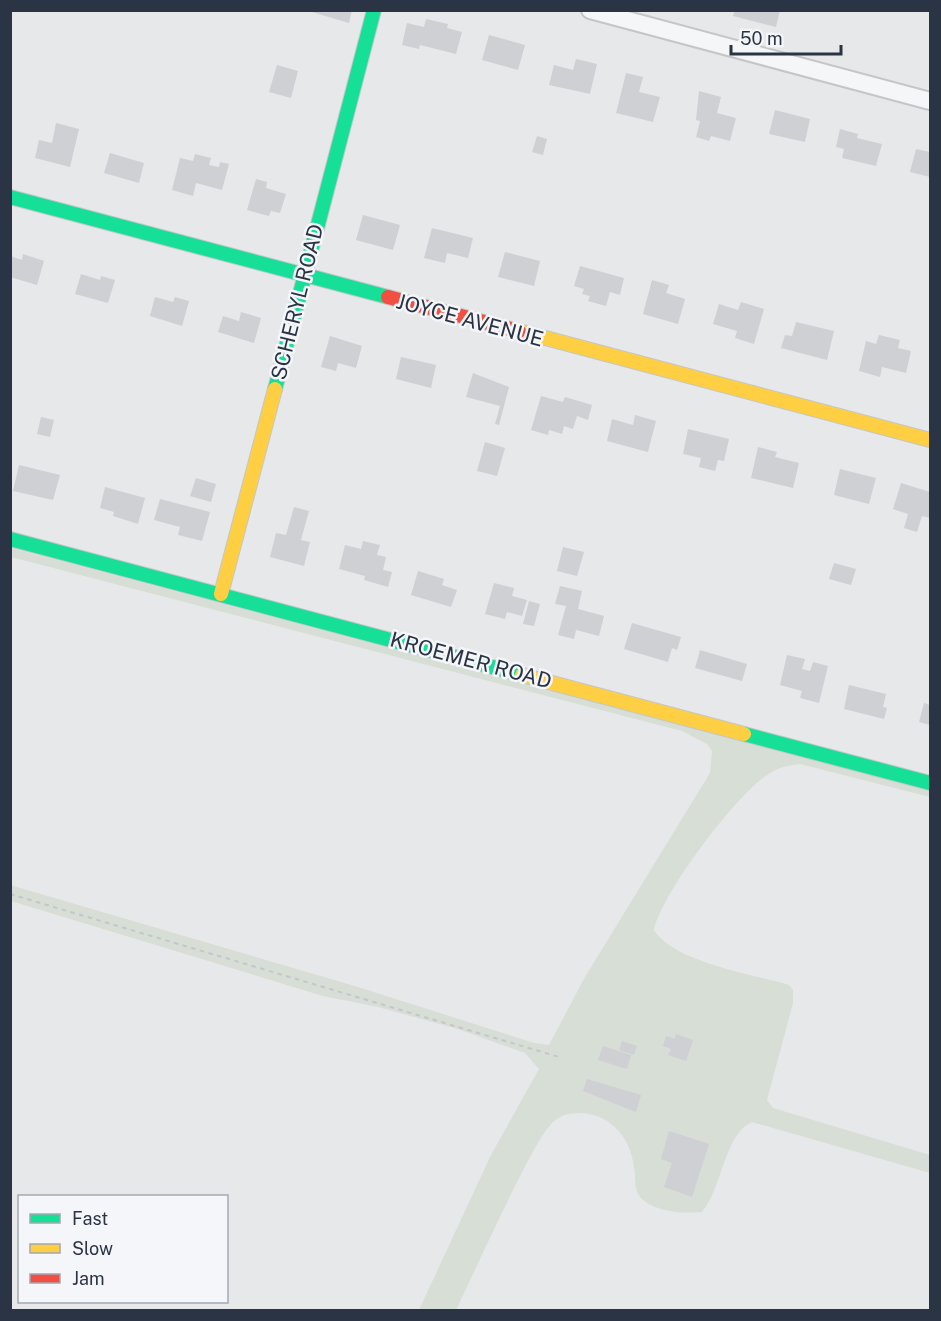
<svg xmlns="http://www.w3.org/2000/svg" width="941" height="1321" viewBox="0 0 941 1321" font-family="'Public Sans',sans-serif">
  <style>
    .green { fill: #d6ded6 }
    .building { fill: #ced0d3 }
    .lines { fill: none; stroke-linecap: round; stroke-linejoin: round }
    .street-casing { stroke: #c4c6c8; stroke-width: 20 }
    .fast-casing { stroke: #c4c6c8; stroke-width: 16 }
    .slow-casing { stroke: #c4c6c8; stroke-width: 16 }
    .jam-casing { stroke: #c4c6c8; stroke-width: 16 }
    .path { stroke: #c5c6ca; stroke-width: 2; stroke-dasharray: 4.5 4.5; stroke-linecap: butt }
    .street { stroke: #f5f6f7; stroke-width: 16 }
    .fast { stroke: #16e098; stroke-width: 14 }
    .slow { stroke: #ffcf43; stroke-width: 14 }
    .jam { stroke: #f24e42; stroke-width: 14 }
    .labels { text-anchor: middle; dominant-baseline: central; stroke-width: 5; stroke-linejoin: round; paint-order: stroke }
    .street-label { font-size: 21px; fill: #2b3445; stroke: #f4f6f9 }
  </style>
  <rect width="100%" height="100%" fill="#e6e8ea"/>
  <path class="green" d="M11 548 930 791V797L800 764C789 765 779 767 770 773 738 792 661 894 654 930 673 962 755 975 789 985L793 990V1003L767 1100 773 1108 930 1155V1173L752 1122C724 1134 722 1189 702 1212 684 1214 649 1212 638 1194 634 1186 636 1175 634 1167 630 1133 604 1108 568 1114 563 1115 556 1119 552 1123 538 1139 527 1163 517 1182 496 1224 476 1268 456 1310H419L491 1155 539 1069 525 1053 458 1029 378 1007 323 996 11 901 10 885 358 987 534 1043 549 1045 585 977 710 773 712 751 707 744 682 731 11 557Z"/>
  <path class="building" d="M305 10H352L349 23Z
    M735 10H780L776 27 733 16Z
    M426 19 448 24 447 28 462 32 456 54 420 45 419 49 402 45 407 23 424 27Z
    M489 35 525 45 518 70 482 60Z
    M576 59 597 64 590 94 549 85 554 65 573 70Z
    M277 65 298 71 291 98 269 92Z
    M626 73 643 77 639 92 660 97 653 122 616 113Z
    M699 91 721 97 717 113 736 118 730 141 711 136 709 141 696 137 700 121 696 120Z
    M775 110 810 119 805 142 769 134Z
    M56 123 79 129 70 167 35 158 39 140 52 143Z
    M840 129 858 134 857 138 882 144 876 166 842 158 844 149 836 147Z
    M537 136 547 139 543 155 532 152Z
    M916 149 930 152V177L910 172Z
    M110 153 144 163 139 183 104 173Z
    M195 154 211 158 209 165 219 167 220 162 229 164 222 190 196 183 193 196 172 190 180 158 193 161Z
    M256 179 267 182 266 188 286 194 280 213 271 211 269 216 247 210Z
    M363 215 400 225 393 250 356 240Z
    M432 228 473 238 468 258 447 253 445 263 424 258Z
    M505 252 540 261 534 286 498 277Z
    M23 254 44 261 37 285 10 277V256L22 260Z
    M580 266 624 278 620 295 610 292 606 306 588 301 590 296 582 294 584 289 574 286Z
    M81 274 100 280 101 276 115 280 108 303 75 294Z
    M652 280 669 285 666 293 685 299 678 324 643 314Z
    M155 297 173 302 175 297 189 301 182 326 150 316Z
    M741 302 764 309 754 344 735 338 737 331 713 324 719 304 738 310Z
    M241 312 261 318 254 343 218 332 223 316 239 321Z
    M796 322 834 331 827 360 781 348 785 335 792 336Z
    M879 335 900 340 898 348 911 351 906 373 882 367 880 377 859 371 866 341 876 344Z
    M330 336 362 346 356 368 338 363 336 371 321 367Z
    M401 357 436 365 431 388 396 379Z
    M473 373 509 387 499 425 495 424 500 406 466 397Z
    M541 396 563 402 565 397 592 405 588 420 577 416 573 429 564 426 562 434 549 430 548 435 531 430Z
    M635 415 656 421 648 452 607 441 612 419 633 425Z
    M41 417 54 420 50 437 37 434Z
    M688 429 729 439 724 461 718 460 715 471 699 467 701 458 683 454Z
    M485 442 505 448 497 476 477 471Z
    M758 447 777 452 775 457 799 463 793 488 751 478Z
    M19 465 60 475 53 500 13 491Z
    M840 469 876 478 869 504 834 495Z
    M196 478 216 484 211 502 190 496Z
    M901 483 930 492V518L922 516 917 532 904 528 908 514 893 509Z
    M105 487 145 498 138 524 113 516 114 512 100 508Z
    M160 499 210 512 202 541 178 535 180 527 154 520Z
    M294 507 309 511 301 540 310 542 304 566 270 557 276 533 286 535Z
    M363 541 380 545 377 555 386 557 383 570 392 572 388 587 364 580 365 576 339 569 345 545 361 549Z
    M563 547 584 552 577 576 557 571Z
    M834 563 856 569 851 585 829 579Z
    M418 571 444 579 442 585 457 590 451 607 411 595Z
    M494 583 514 588 512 596 527 600 522 616 507 612 505 619 485 614Z
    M560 586 582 591 578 609 604 616 599 636 576 630 574 639 558 635 566 606 555 604Z
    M529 601 540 604 534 626 523 624Z
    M632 623 681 637 677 650 672 648 668 662 624 649Z
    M700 650 747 664 742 681 695 668Z
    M787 655 805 659 802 669 810 671 813 662 828 666 819 703 800 698 802 691 780 685Z
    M849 685 886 694 883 707 887 708 884 719 844 709Z
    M924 703 930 705V725L919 722Z
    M676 1034 693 1040 686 1061 668 1055 671 1049 663 1046 666 1036 675 1039Z
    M622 1041 637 1046 634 1055 619 1050Z
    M603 1046 631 1055 627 1069 598 1060Z
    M587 1079 641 1095 636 1112 583 1091Z
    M669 1131 709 1144 692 1197 664 1187 672 1163 661 1159Z"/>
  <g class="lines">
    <defs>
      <path id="street" d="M590 10 930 101"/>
      <path id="fast" d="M10 197 388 297
        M275 389 374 10
        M10 539 522 675
        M744 734 930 783"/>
      <path id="slow" d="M519 331 930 440
        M221 594 275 389
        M522 675 744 734"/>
      <path id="jam" d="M388 297 519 331"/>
    </defs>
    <use href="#street" class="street-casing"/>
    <use href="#fast" class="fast-casing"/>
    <use href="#slow" class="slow-casing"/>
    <use href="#jam" class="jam-casing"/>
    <path class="path" d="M10 894 559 1057"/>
    <use href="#street" class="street"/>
    <use href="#fast" class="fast"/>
    <use href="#slow" class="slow"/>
    <use href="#jam" class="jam"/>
  </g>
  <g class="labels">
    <g class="street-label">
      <text transform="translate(297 302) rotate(-76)">SCHERYL ROAD</text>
      <text transform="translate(470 320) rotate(15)">JOYCE AVENUE</text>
      <text transform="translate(471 660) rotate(15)">KROEMER ROAD</text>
    </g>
  </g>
  <rect width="941" height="1321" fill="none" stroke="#2b3445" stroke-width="24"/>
  <rect x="18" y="1195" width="210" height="108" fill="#f4f6f9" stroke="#a4a8b1" stroke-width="1.5"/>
  <rect x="30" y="1214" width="30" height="9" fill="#16e098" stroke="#a4a8b1" stroke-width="1.5"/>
  <text x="72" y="1225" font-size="18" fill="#2b3445">Fast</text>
  <rect x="30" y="1244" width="30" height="9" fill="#ffcf43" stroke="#a4a8b1" stroke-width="1.5"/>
  <text x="72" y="1255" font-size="18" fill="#2b3445">Slow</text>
  <rect x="30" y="1274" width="30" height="9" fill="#f24e42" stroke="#a4a8b1" stroke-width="1.5"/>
  <text x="72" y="1285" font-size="18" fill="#2b3445">Jam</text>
  <path d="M731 45v9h110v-9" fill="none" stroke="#2b3445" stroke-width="3"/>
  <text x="740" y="45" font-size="18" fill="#2b3445" stroke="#f4f6f9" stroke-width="4.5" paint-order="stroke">50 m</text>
</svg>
